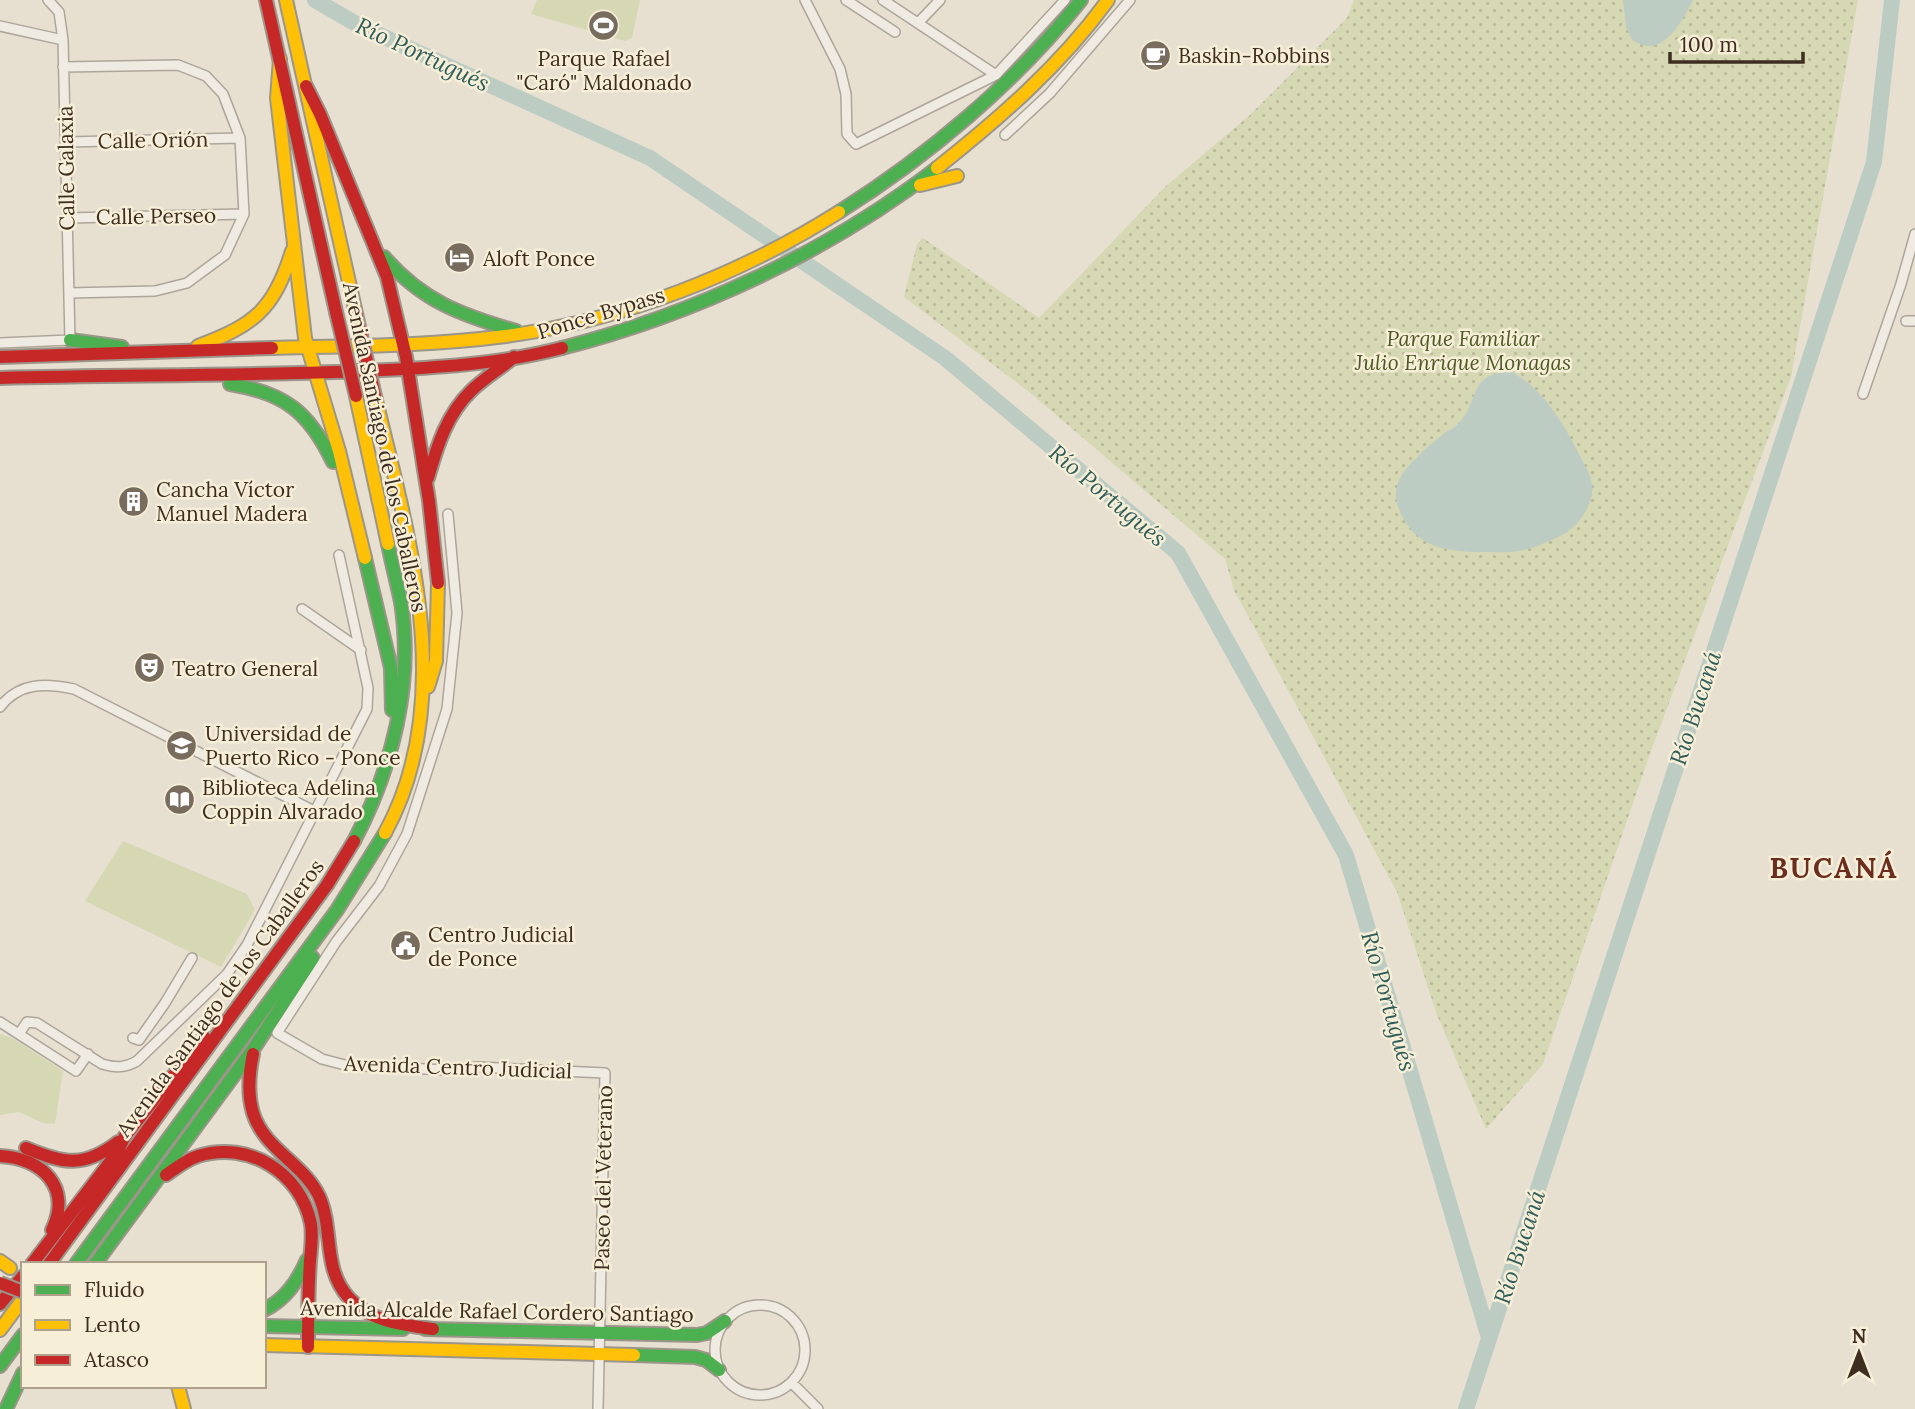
<svg xmlns="http://www.w3.org/2000/svg" width="1915" height="1409" viewBox="0 0 1915 1409" font-family="Lora,serif">
  <style>
    .grass { fill: #d6d7b3 }
    .park { fill: url(#park-dots) }
    .water { fill: #bcccc2 }
    .lines { fill: none; stroke-linecap: round; stroke-linejoin: round }
    .river { stroke: #bcccc2; stroke-width: 16 }
    .street-casing { stroke: #ada599; stroke-width: 12 }
    .fast-casing { stroke: #9c958a; stroke-width: 16 }
    .slow-casing { stroke: #9c958a; stroke-width: 16 }
    .jam-casing { stroke: #9c958a; stroke-width: 16 }
    .street { stroke: #efebe3; stroke-width: 9 }
    .fast { stroke: #4caf50; stroke-width: 12 }
    .slow { stroke: #ffc107; stroke-width: 12 }
    .jam { stroke: #c62828; stroke-width: 12 }
    .jam-bridge-casing { stroke: #9c958a; stroke-width: 16; stroke-linecap: butt }
    .jam-bridge { stroke: #c62828; stroke-width: 12 }
    .labels { text-anchor: middle; dominant-baseline: central; stroke-width: 5; stroke-linejoin: round; paint-order: stroke }
    .poi-label { font-size: 21px; fill: #3d2e20; stroke: #f7eed8; text-anchor: start }
    .street-label { font-size: 21px; fill: #3d2e20; stroke: #f7eed8 }
    .park-label { font-size: 21px; font-style: italic; fill: #4d5a26; stroke: #f7eed8 }
    .water-label { font-size: 23px; font-style: italic; fill: #2f5d5a; stroke: #f7eed8 }
    .district-label { font-size: 28px; font-weight: bold; letter-spacing: 2px; fill: #6b2e1e; stroke: #f7eed8 }
  </style>
  <defs>
    <pattern id="park-dots" width="8" height="8" patternUnits="userSpaceOnUse" patternTransform="scale(1.75)"><rect width="8" height="8" fill="#d6d7b3"/><path d="M2 2h.1M6 6h.1" fill="none" stroke="#b9b99a" stroke-width="1.8" stroke-linecap="round"/></pattern>
  </defs>
  <rect width="100%" height="100%" fill="#e7e0d1"/>
  <path class="grass" d="M537 0H640L632 38 625 41 531 14Z
    M123 841 247 894 255 910 221 967 85 901Z
    M0 1034 12 1038 63 1071 55 1124 43 1123 19 1112 0 1115Z"/>
  <path class="park" d="M1354 0H1858L1791 377 1651 751 1543 1064 1486 1129 1437 1015 1397 892 1234 590 1225 559 1028 391 904 297 917 244 923 238 1039 318 1166 186 1250 115 1347 18Z"/>
  <path class="water" d="M1623 0H1693C1686 15 1671 42 1653 46 1646 47 1639 44 1632 40L1626 27Z
    M1510 371C1544 389 1563 423 1580 456 1585 465 1591 475 1592 485 1595 503 1578 526 1564 534 1550 541 1535 548 1519 551 1509 553 1497 552 1487 552 1454 552 1421 551 1403 518 1396 505 1393 493 1400 478 1405 467 1430 444 1441 436 1446 431 1453 429 1458 424 1481 400 1467 375 1510 371Z"/>
  <g class="lines">
    <path class="river" d="M315 0 358 25 650 158 945 358 1178 553 1346 855 1489 1338
      M1466 1409 1874 162 1892 0"/>
    <defs>
      <path id="street" d="M805 0 840 69 846 94 847 134 856 144 996 75 1065 0
        M846 0 895 32
        M883 0 996 75
        M918 23 940 0
        M0 26 63 40
        M63 67 178 65 206 76 223 94 240 138 244 214 225 255 187 283 155 291 69 293
        M1005 135 1050 93 1130 0
        M66 142 240 138
        M67 218 244 214
        M1906 321H1915
        M0 343 70 340 63 40 59 12 48 0
        M1863 394 1901 284 1915 234
        M448 514 457 613 447 709 407 834 379 886 336 942 277 1033 322 1059 345 1065 446 1070 478 1067 605 1073 598 1409
        M302 609 361 650
        M0 707C19 682 46 683 74 689L316 812
        M0 1022 76 1071 88 1054
        M19 1034 27 1022 37 1023 102 1064C116 1068 125 1068 137 1061L227 974 247 945 367 709 368 688 339 555
        M133 1038 139 1040 165 1003 192 958
        M715 1350a45 45 0 1 1 90 0a45 45 0 1 1-90 0Z
        M792 1383 818 1409"/>
      <path id="fast" d="M839 212C928 156 1015 83 1081 0
        M384 257C422 301 461 315 516 331
        M70 340 122 347
        M562 348C695 314 828 252 937 168
        M230 384C285 393 309 412 333 462
        M365 558 391 668 392 710
        M354 841C392 769 414 684 401 602 397 583 392 564 388 544
        M76 1264 337 910 385 833
        M95 1264 254 1048 313 958
        M264 1310C286 1299 297 1282 307 1260
        M264 1326 403 1329
        M425 1329 697 1335 707 1333 725 1321
        M634 1355 695 1357 706 1360 719 1370
        M0 1366 23 1335
        M6 1409 23 1373"/>
      <path id="slow" d="M286 0 355 309
        M280 59 277 98 305 338 339 451 365 558
        M937 168C1000 118 1061 65 1108 0
        M920 185 957 176
        M198 346C254 325 274 310 292 251
        M272 348C350 346 428 346 506 336 624 320 739 275 839 212
        M356 396 388 544
        M375 396C408 535 459 698 385 833
        M428 687 436 661 438 583
        M0 1261 10 1268
        M0 1330 23 1299
        M264 1345 634 1355
        M178 1386 184 1409"/>
      <path id="jam" d="M266 0 336 312
        M306 86 320 114 387 277 406 357 429 501 438 583
        M0 357 272 348
        M0 378C112 375 223 376 335 372 410 369 489 367 562 348
        M428 478C437 446 447 414 471 391 484 378 500 369 514 357
        M253 1054C249 1073 247 1093 253 1113 264 1149 303 1163 319 1196 334 1229 322 1269 349 1298 370 1322 404 1325 433 1329
        M26 1148C64 1164 84 1168 118 1142
        M0 1156C43 1158 72 1188 52 1230
        M166 1175C176 1168 186 1160 198 1156 249 1140 301 1173 311 1224 313 1236 311 1249 310 1261 308 1290 308 1319 308 1347
        M32 1264 117 1153 125 1136 204 1037
        M49 1264 327 885 354 841
        M0 1304 23 1276"/>
    </defs>
    <use href="#street" class="street-casing"/>
    <use href="#fast" class="fast-casing"/>
    <use href="#slow" class="slow-casing"/>
    <use href="#jam" class="jam-casing"/>
    <use href="#street" class="street"/>
    <use href="#fast" class="fast"/>
    <use href="#slow" class="slow"/>
    <use href="#jam" class="jam"/>
    <defs>
      <path id="jam-bridge" d="M355 309 375 396
        M336 312 356 396
        M0 1283 23 1292"/>
    </defs>
    <use href="#jam-bridge" class="jam-bridge-casing"/>
    <use href="#jam-bridge" class="jam-bridge"/>
  </g>
  <defs>
    <symbol id="stadium-disc" viewBox="-11 -11 22 22"><circle r="9.5" fill="#786c5e" stroke="#f7eed8"/><path d="M0-5a6.5 5 0 1 0 0 10a6.5 5 0 1 0 0-10ZM-3.5-1.8h7v3.6h-7Z" fill="#fff"/></symbol>
    <symbol id="cafe-disc" viewBox="-11 -11 22 22"><circle r="9.5" fill="#786c5e" stroke="#f7eed8"/><path d="M-5.5-4.5H6V0H3Q3 3.5 0 3.5H-2.5Q-5.5 3.5-5.5 0ZM3-3.2v2h1.7v-2ZM-6 4.5H4V6H-6Z" fill="#fff"/></symbol>
    <symbol id="hotel-disc" viewBox="-11 -11 22 22"><circle r="9.5" fill="#786c5e" stroke="#f7eed8"/><path d="M-6-4.5h1.5V1H6V5H4.5V3h-9V5H-6ZM-4 0a1.8 1.8 0 1 1 3.6 0ZM.5 0V-2.5h3Q6-2.5 6 0Z" fill="#fff"/></symbol>
    <symbol id="building-disc" viewBox="-11 -11 22 22"><circle r="9.5" fill="#786c5e" stroke="#f7eed8"/><path d="M-4-6H4V6H1V3H-1V6H-4ZM-2.5-4.3h1.7v1.8h-1.7ZM.8-4.3h1.7v1.8H.8ZM-2.5-1h1.7V.8h-1.7ZM.8-1h1.7V.8H.8Z" fill="#fff"/></symbol>
    <symbol id="theatre-disc" viewBox="-11 -11 22 22"><circle r="9.5" fill="#786c5e" stroke="#f7eed8"/><path d="M-5-5.5Q0-4 5-5.5V0Q5 5 0 6Q-5 5-5 0ZM-3.3-2.5H-1v1.5H-3.3ZM1-2.5H3.3v1.5H1ZM-2.8 1Q0 5.5 2.8 1Z" fill="#fff"/></symbol>
    <symbol id="university-disc" viewBox="-11 -11 22 22"><circle r="9.5" fill="#786c5e" stroke="#f7eed8"/><path d="M0-5L7-2L0 1L-7-2ZM-4 1L0 2.5L4 1V4Q0 6-4 4Z" fill="#fff"/></symbol>
    <symbol id="library-disc" viewBox="-11 -11 22 22"><circle r="9.5" fill="#786c5e" stroke="#f7eed8"/><path d="M-6-4Q-3-5.5-.7-3.5V5Q-3 3-6 4ZM6-4Q3-5.5 .7-3.5V5Q3 3 6 4Z" fill="#fff"/></symbol>
    <symbol id="civic-disc" viewBox="-11 -11 22 22"><circle r="9.5" fill="#786c5e" stroke="#f7eed8"/><path d="M-.6-6.5H3V-4.5H.6V-3L4-1V1h2V6H-6V1h2V-1L-.6-3ZM-1.2 2.5V6h2.4V2.5Z" fill="#fff"/></symbol>
  </defs>
  <g fill-rule="evenodd">
    <use href="#stadium-disc" x="586" y="8" width="35" height="35"/>
    <use href="#cafe-disc" x="1138" y="38" width="35" height="35"/>
    <use href="#hotel-disc" x="442" y="240" width="35" height="35"/>
    <use href="#building-disc" x="116" y="484" width="35" height="35"/>
    <use href="#theatre-disc" x="132" y="650" width="35" height="35"/>
    <use href="#university-disc" x="164" y="728" width="35" height="35"/>
    <use href="#library-disc" x="162" y="782" width="35" height="35"/>
    <use href="#civic-disc" x="388" y="928" width="35" height="35"/>
  </g>
  <g class="labels">
    <g class="poi-label">
      <text x="1178" y="55">Baskin-Robbins</text>
      <text x="604" y="58" text-anchor="middle">Parque Rafael<tspan x="604" dy="24">"Caró" Maldonado</tspan></text>
      <text x="483" y="258">Aloft Ponce</text>
      <text x="156" y="489">Cancha Víctor<tspan x="156" dy="24">Manuel Madera</tspan></text>
      <text x="172" y="668">Teatro General</text>
      <text x="205" y="733">Universidad de<tspan x="205" dy="24">Puerto Rico - Ponce</tspan></text>
      <text x="202" y="787">Biblioteca Adelina<tspan x="202" dy="24">Coppin Alvarado</tspan></text>
      <text x="428" y="934">Centro Judicial<tspan x="428" dy="24">de Ponce</tspan></text>
    </g>
    <g class="street-label">
      <text transform="translate(153 140) rotate(-1)">Calle Orión</text>
      <text transform="translate(66 168) rotate(-91)">Calle Galaxia</text>
      <text transform="translate(156 216) rotate(-1)">Calle Perseo</text>
      <text transform="translate(601 313) rotate(-17)">Ponce Bypass</text>
      <text transform="translate(385 447) rotate(78)">Avenida Santiago de los Caballeros</text>
      <text transform="translate(220 998) rotate(-54)">Avenida Santiago de los Caballeros</text>
      <text transform="translate(458 1067) rotate(2)">Avenida Centro Judicial</text>
      <text transform="translate(603 1178) rotate(-89)">Paseo del Veterano</text>
      <text transform="translate(497 1311) rotate(1)">Avenida Alcalde Rafael Cordero Santiago</text>
    </g>
    <g class="park-label">
      <text x="1463" y="338">Parque Familiar<tspan x="1463" dy="24">Julio Enrique Monagas</tspan></text>
    </g>
    <g class="water-label">
      <text transform="translate(423 54) rotate(25)">Río Portugués</text>
      <text transform="translate(1108 495) rotate(40)">Río Portugués</text>
      <text transform="translate(1695 708) rotate(-72)">Río Bucaná</text>
      <text transform="translate(1389 1001) rotate(74)">Río Portugués</text>
      <text transform="translate(1519 1247) rotate(-72)">Río Bucaná</text>
    </g>
    <g class="district-label">
      <text x="1834" y="868">BUCANÁ</text>
    </g>
  </g>
  <rect x="21" y="1262" width="245" height="126" fill="#f7eed8" stroke="#ada18e" stroke-width="2"/>
  <rect x="35" y="1285" width="35" height="10" fill="#4caf50" stroke="#ada18e" stroke-width="2"/>
  <text x="84" y="1297" font-size="21" fill="#3d2e20">Fluido</text>
  <rect x="35" y="1320" width="35" height="10" fill="#ffc107" stroke="#ada18e" stroke-width="2"/>
  <text x="84" y="1332" font-size="21" fill="#3d2e20">Lento</text>
  <rect x="35" y="1355" width="35" height="10" fill="#c62828" stroke="#ada18e" stroke-width="2"/>
  <text x="84" y="1367" font-size="21" fill="#3d2e20">Atasco</text>
  <g transform="translate(1859 1353)" stroke="#f7eed8" stroke-width="5" paint-order="stroke">
  <path d="M0-5L12 26L0 18L-12 26Z" fill="#3d2e20"/>
  <text y="-10" font-size="19" font-weight="bold" text-anchor="middle" fill="#3d2e20">N</text>
  </g>
  <path d="M1670 52v10h133v-10" fill="none" stroke="#3d2e20" stroke-width="3.5"/>
  <text x="1680" y="52" font-size="21" fill="#3d2e20" stroke="#f7eed8" stroke-width="5" paint-order="stroke">100 m</text>
</svg>
